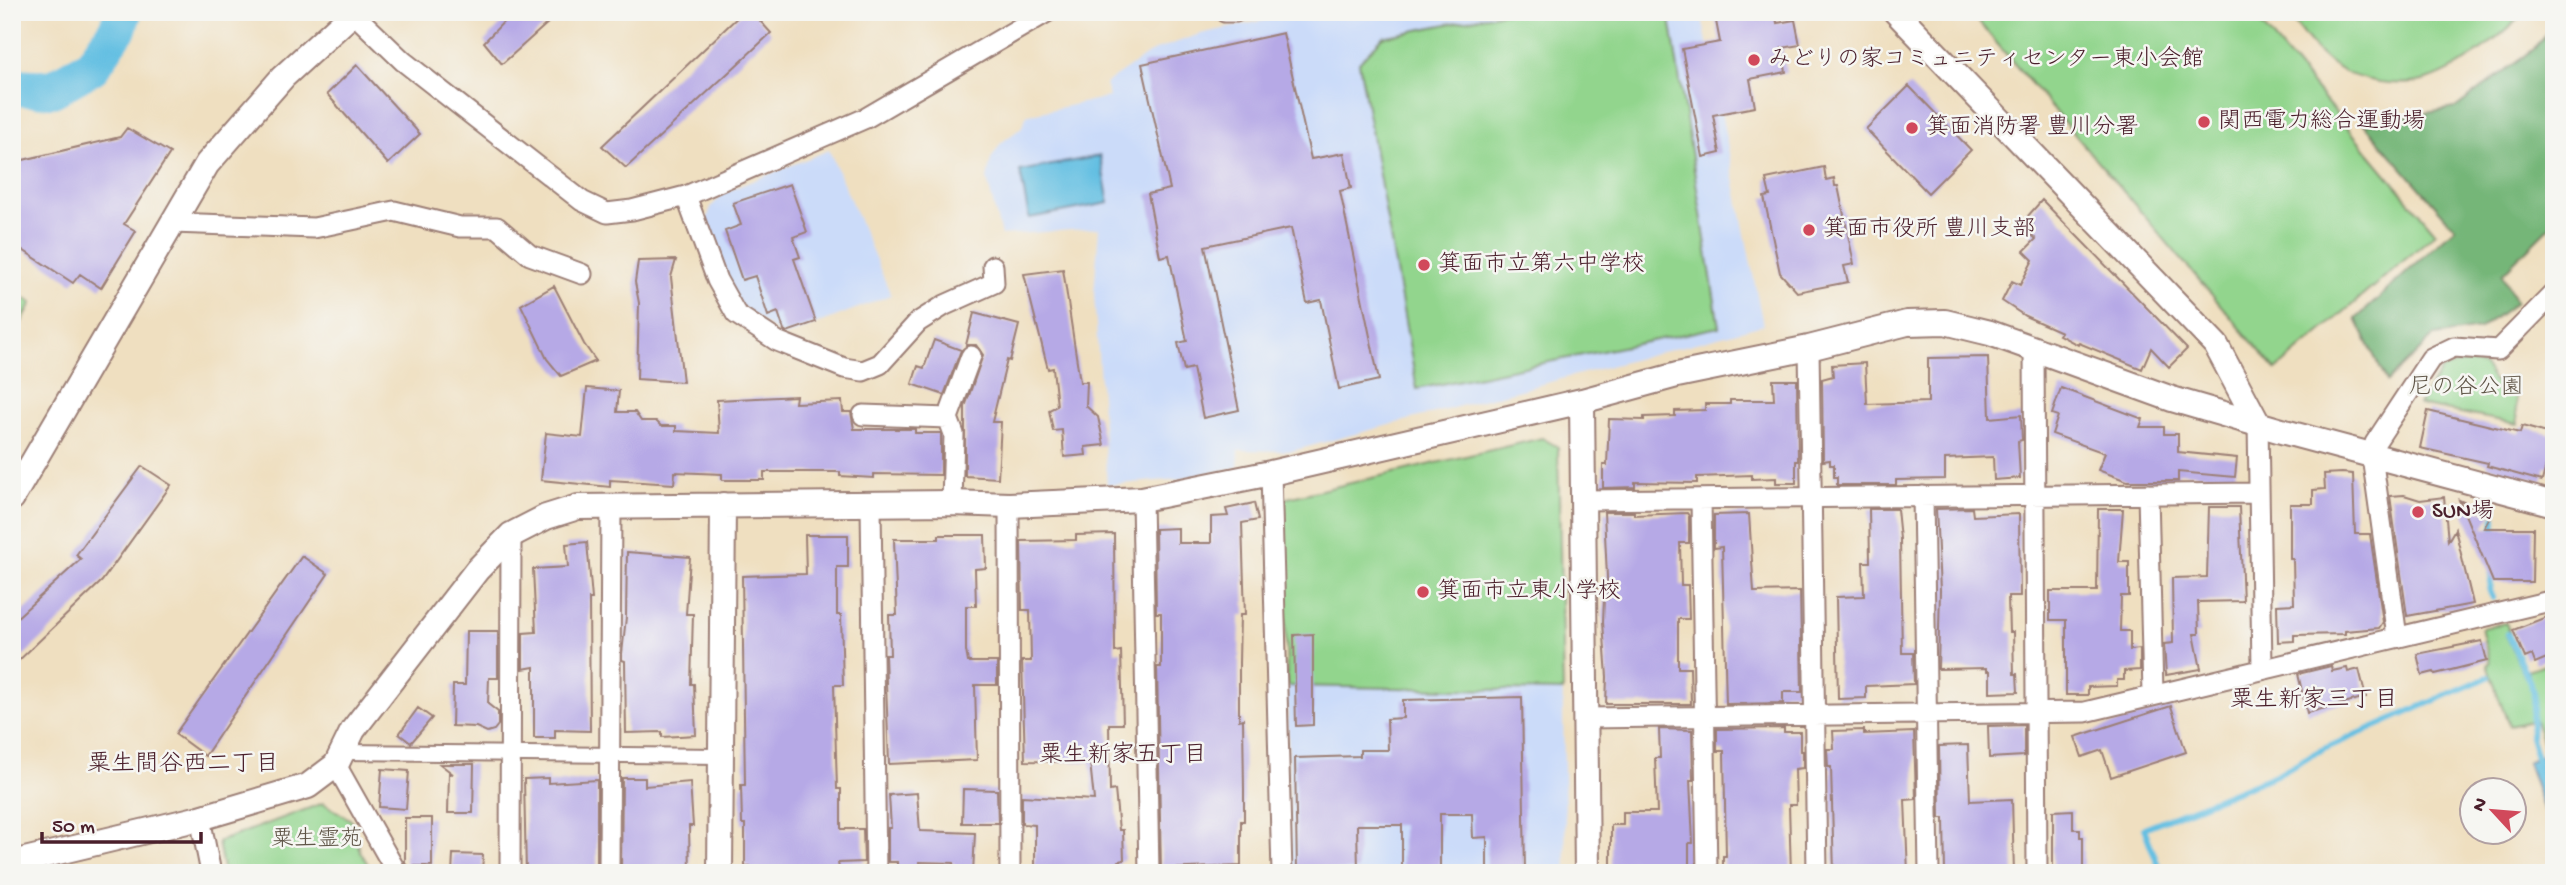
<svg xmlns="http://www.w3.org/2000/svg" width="2566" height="885" viewBox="0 0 2566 885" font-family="'Gochi Hand','Klee One',sans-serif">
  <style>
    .built { fill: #cbdbf9 }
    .green { fill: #92d58d; stroke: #6e7a5c; stroke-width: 2 }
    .forest { fill: #75b678; stroke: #606a52; stroke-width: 2 }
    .water { fill: #64bfe2; stroke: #576f86; stroke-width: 2 }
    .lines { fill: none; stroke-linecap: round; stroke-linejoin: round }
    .stream { stroke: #64bfe2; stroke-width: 6 }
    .river { stroke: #64bfe2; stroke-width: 38 }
    .building { fill: #b6a9e6 }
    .pedestrian-casing { stroke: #9c7f76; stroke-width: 18 }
    .minor-casing { stroke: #9c7f76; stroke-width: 23 }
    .tertiary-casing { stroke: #9c7f76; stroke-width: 28 }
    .pedestrian { stroke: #fff; stroke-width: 14 }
    .minor { stroke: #fff; stroke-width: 19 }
    .tertiary { stroke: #fff; stroke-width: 24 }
    .poi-dot { fill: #d1495b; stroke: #f6f6f2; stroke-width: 2.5 }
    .labels { text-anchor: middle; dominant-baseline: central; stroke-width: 5; stroke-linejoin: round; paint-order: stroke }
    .poi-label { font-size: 23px; fill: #4a1f2b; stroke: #f6f6f2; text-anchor: start }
    .park-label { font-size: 23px; fill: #605648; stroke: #f6f6f2 }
    .neighbourhood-label { font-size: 24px; fill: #4a1f2b; stroke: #f6f6f2 }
  </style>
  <rect width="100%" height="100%" fill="#f6f6f2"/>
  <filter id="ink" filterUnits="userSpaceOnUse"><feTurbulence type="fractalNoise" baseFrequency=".0143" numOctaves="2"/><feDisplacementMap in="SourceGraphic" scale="14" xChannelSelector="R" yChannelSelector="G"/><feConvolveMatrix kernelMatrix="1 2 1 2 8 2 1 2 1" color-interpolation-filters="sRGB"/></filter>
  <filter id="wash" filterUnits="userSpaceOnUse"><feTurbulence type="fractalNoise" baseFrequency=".00686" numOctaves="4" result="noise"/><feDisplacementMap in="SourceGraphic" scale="28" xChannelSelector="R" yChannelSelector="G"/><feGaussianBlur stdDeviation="1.57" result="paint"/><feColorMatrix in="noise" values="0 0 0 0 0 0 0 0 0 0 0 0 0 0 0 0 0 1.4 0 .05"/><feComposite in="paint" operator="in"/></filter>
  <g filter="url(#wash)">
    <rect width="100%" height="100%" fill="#efdfc0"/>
    <path class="built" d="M1304 12H1701L1763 325 1292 451 1239 450 1238 467 1181 479 1107 485 1094 294 1099 228 1001 235 987 179 991 159 1001 143 1021 128 1027 115 1109 97 1105 84 1153 51 1200 34Z
      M829 150 891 295 784 337 742 307 723 278 705 225 711 207 725 192Z
      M1542 438 1558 447 1566 873H1291L1283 499Z"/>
    <path class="green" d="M1507 12H1669L1719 327 1417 389 1359 62 1383 37Z
      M1970 12H2251L2436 233 2276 370Z
      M2288 12H2524C2513 25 2501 35 2488 45 2470 59 2449 73 2427 80 2399 88 2357 82 2333 65 2314 51 2300 32 2288 12Z
      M12 290 32 303 12 339Z
      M2460 363C2480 364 2485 361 2494 382L2513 376 2518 424 2419 405 2441 370Z
      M1542 438 1558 447 1563 691 1287 686 1283 499Z
      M2506 623 2510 633 2506 635 2525 677 2529 676 2527 670 2548 663H2554V768L2551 766 2535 720 2509 726 2487 665 2490 663 2481 628Z
      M323 803 351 820 360 851 373 873H224L218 842Z"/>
    <path class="forest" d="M2554 23V222L2502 274 2516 302 2480 329 2434 336 2387 382 2356 319 2455 228 2364 124 2455 108 2534 49Z"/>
    <path class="water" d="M1100 156 1109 203 1029 218 1020 171Z
      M2547 753 2554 768V823L2549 825 2527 762Z"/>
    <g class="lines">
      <path class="stream" d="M2494 533 2495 518
        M2492 569 2490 592 2493 598
        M2508 634 2534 692 2531 737 2539 765
        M2161 873 2144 828 2276 775 2317 752 2488 677"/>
      <path class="river" d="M12 87 52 89 92 66 118 28 123 12"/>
    </g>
    <g id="blocks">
      <path class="building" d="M513 12H560L502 64 484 42Z
        M743 12H752L771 33 626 168 602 146Z
        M1732 12H1775L1777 23 1795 20 1800 45 1782 48 1786 72 1750 79 1755 107 1713 115 1720 153 1703 157 1682 49 1720 42 1715 16Z
        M1283 33 1311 159 1344 153 1351 188 1340 191 1379 380 1339 389 1321 300 1307 303 1291 228 1205 246 1239 410 1203 418 1193 368 1184 370 1178 343 1187 341 1169 255 1160 257 1148 194 1170 189 1142 64Z
        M357 65 420 134 388 164 327 94Z
        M1909 86 1971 150 1928 193 1866 129Z
        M127 128 170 153 124 224 136 231 101 288 80 274 73 283 12 243V171L19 161 120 137Z
        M1824 167 1826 180 1834 178 1835 186H1838L1854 264 1844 266 1848 282 1797 292 1780 273 1764 197 1770 196 1766 179Z
        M790 184 807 232 793 237 800 257 794 259 816 322 787 332 784 330 778 312 768 316 755 276 742 280 725 231 741 225 733 203Z
        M2042 200 2187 349 2169 367 2151 348 2142 369 2079 343 2078 345 2059 335 2061 332 2025 316 2002 301 2012 281 2020 285 2033 260 2024 251 2036 239 2026 230 2033 223 2027 217Z
        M676 260 671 277 683 382 637 379 639 303 635 282 638 261Z
        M1063 269 1080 382H1087L1086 406 1098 417 1104 445 1085 447 1086 455 1064 457 1062 430 1053 431 1049 410 1057 406 1053 368 1048 369 1024 274Z
        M554 286 584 344 596 361 561 376 547 359 521 305Z
        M974 313 1019 325 1010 361 1007 360 992 422H1001L998 478 965 476V407L983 355 976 345H966Z
        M934 340 961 350 944 395 912 384 918 366 924 368Z
        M1988 357 1990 418 2021 415 2022 440 2018 441 2020 478 1994 480 1993 457 1945 459V479L1896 480V485H1837V477H1834V465H1830V460L1823 461 1822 379 1833 376 1832 365 1865 363 1867 404 1928 402V358Z
        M1773 380H1797L1798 461H1796V483H1776V478L1752 479V475L1697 477V483L1635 482V487L1603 488V465H1607L1609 419 1644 420V417L1675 416V411L1705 410V404H1730V400H1774Z
        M587 388 619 391 617 412H635L641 421H656L661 426H676V431L719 433 717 400 796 396 795 403 842 401 843 412H851L854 429H915V433H941V475L874 474V478L840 476V472H764V480H722V474L675 472 674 484 610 480V487L541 480 546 433 582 437Z
        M2061 388 2143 419 2140 427H2164V434H2178V452L2237 458 2235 477 2178 472V481H2127L2098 470 2105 453 2052 434 2058 416 2052 414Z
        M2428 411 2520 433 2522 426 2554 435V468L2546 466 2542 481 2487 466 2488 463 2420 448Z
        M142 466 171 485 102 581 12 667V622L81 559 76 555Z
        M2342 473 2353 474 2355 534H2370L2383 622 2379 628 2345 631V634L2294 635V641L2278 642 2277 605 2294 604 2293 559H2290V504H2313V490L2325 489 2324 474Z
        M2404 495 2420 500 2444 497 2448 541 2455 529 2473 604 2407 616 2390 496Z
        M2459 500 2491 515 2484 528H2533L2532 582H2493Z
        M1254 503 1258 520 1242 523 1245 615H1240L1239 663V720L1243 719 1244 790V821H1241V866L1161 869 1157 667H1161V613H1156L1155 529 1178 528V543H1211V517L1228 516 1226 509Z
        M2209 507H2239L2243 601 2198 602 2199 634H2194L2201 669 2166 675 2164 644 2173 643 2172 578 2207 577Z
        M1972 508 1973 516 2019 514 2020 596H2008L2009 632H2013L2014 674H2017L2018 692 1990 693V671H1987V668L1938 669 1940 590 1936 509Z
        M1869 509H1897L1900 539 1902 653H1913L1914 684 1866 686V698L1838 699 1836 597 1864 596 1863 562H1870Z
        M2098 509H2123L2119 562H2129V596H2121L2120 631H2130V650L2140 649V670L2124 671V680H2117V686L2088 687V695H2066V620H2050V591H2097Z
        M1604 512H1634V515L1687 513 1689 516V543H1680L1681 585H1688L1689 619H1678V668H1690L1691 704H1606L1607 677 1603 622 1604 599H1608Z
        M1749 514 1754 592 1800 591 1802 692H1783V703L1726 704 1722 547 1714 548V515Z
        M1114 534 1115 652 1121 651 1123 724H1109L1110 791 1115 790 1119 830H1123L1124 860 1119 861 1118 873H1035V825L1022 824V796L1094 800 1090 762 1025 761 1022 661H1031L1030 610H1022L1021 541 1076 540V535Z
        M805 535H848V567H837V615H841L843 685H834L837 789H841V829H863L864 862 838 863 839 868 779 869V873H750V866H745V824H742L741 785H745L742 576 806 574Z
        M939 535H985L986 568 975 569 976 606H966V651L968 662H997V685H975L977 760 889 764 885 655H890L889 615H897L894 539H939Z
        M587 542 592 599H589L590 731 555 730V738H534V667L523 669V633L536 632 533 569 568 567 566 544Z
        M627 552 690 557 686 614H693L691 684H694L696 735 662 737V732L626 733 625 661 622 660V654L626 617Z
        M302 556 328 574 205 756 175 734Z
        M2554 614V655L2535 663 2532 655 2525 658 2513 630Z
        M466 631H498V678H489L488 704 498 712V725L494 730 487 732 476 727 452 726 453 685H465Z
        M1313 634V725L1296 726 1294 635Z
        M2482 641 2487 661 2435 674 2434 672 2422 675 2417 654Z
        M2331 666 2332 671 2347 668 2348 672 2359 669 2366 697 2307 713 2298 674Z
        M1522 697 1525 873H1487V837L1473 838 1472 814H1440V873H1402V825H1357L1358 870 1297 871 1295 758 1360 756V750H1388L1387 719 1403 718V700Z
        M2171 706 2186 752 2111 777 2102 750 2082 757 2075 737Z
        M418 708 432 718 411 743 399 734Z
        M2024 725V756L1989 758 1988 726Z
        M1784 728V732H1800V751H1803V768L1795 769 1796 805H1789L1791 873H1723V856H1726L1724 751H1717V729Z
        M1659 729 1692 730 1693 780H1690L1693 843H1689V873H1611V825H1623V812H1657L1655 758H1660Z
        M1864 730V734L1914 732 1916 799 1905 800 1908 873H1834L1831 767H1828L1827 749H1834L1833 731Z
        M1968 745 1970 801 2012 799 2014 873H1945L1944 818H1940L1939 746Z
        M440 764H474L473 813H448L449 773 453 774Z
        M382 769 409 771 406 809 379 807Z
        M548 778V783L597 780V873H526L524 779Z
        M622 778H645V786L690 782 693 826H689L690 873H621Z
        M963 789 997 790 998 823H962Z
        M917 793 920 831 975 833 973 873H954V863L919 862V868L897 869V862H888V828H891L889 795Z
        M2073 810V829H2080V837H2083V873H2053V811Z
        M405 818H432V866H407L405 862Z
        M453 854 483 855 482 873H452Z"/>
    </g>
  </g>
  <g filter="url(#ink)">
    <use href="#blocks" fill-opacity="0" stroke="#9c7f76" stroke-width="2"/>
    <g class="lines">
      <defs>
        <path id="pedestrian" d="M342 752 721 756"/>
        <path id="minor" d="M1225 12H1235
          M353 13 403 61 582 201 607 213 632 210 686 196 866 118 1047 12
          M686 196 717 280 736 314 777 341 844 368 863 371 880 364 918 322 945 305 994 283 993 266
          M172 223 314 228 394 211 460 227H497L530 255 582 274
          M1809 348 1817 873
          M2034 350 2037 873
          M863 415 948 418
          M2258 424 2262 668
          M1271 473 1282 873
          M2148 494 2153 694
          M1923 496 1929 873
          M1142 499 1149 873
          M1701 499 1707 873
          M1582 500 2259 493
          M952 503 954 434 948 418 971 356
          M1009 505 1010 873
          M871 506 876 873
          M2397 637 2372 456 2375 443 2431 358 2454 347 2498 350 2554 293
          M1586 718 2085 712 2554 600
          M336 765 397 873
          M200 818 211 873
          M510 873 511 535
          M609 873 611 505"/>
        <path id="tertiary" d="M1896 12 2216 345 2258 424
          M1582 401 1587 873
          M12 498 207 164 283 77 354 12
          M12 863 200 818 308 786 336 765 353 730 477 570 511 535 546 517 578 507 952 503 1009 505 1142 499 1271 473 1582 401 1677 375 1809 348 1907 323 1945 322 1990 333 2172 399 2285 432 2554 504
          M720 873 723 505"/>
      </defs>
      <use href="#pedestrian" class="pedestrian-casing"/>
      <use href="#minor" class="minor-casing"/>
      <use href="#tertiary" class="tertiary-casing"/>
      <use href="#pedestrian" class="pedestrian"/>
      <use href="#minor" class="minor"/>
      <use href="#tertiary" class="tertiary"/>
    </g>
  </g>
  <g class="poi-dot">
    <circle cx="1754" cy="60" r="7"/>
    <circle cx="2204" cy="122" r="7"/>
    <circle cx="1912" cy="128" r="7"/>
    <circle cx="1809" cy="230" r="7"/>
    <circle cx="1424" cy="265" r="7"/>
    <circle cx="2418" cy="512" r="7"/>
    <circle cx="1423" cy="592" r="7"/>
  </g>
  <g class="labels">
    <g class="poi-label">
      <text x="1768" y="60">みどりの家コミュニティセンター東小会館</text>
      <text x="2218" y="122">関西電力総合運動場</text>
      <text x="1926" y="128">箕面消防署 豊川分署</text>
      <text x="1823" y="230">箕面市役所 豊川支部</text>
      <text x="1438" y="265">箕面市立第六中学校</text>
      <text x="2432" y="512">SUN場</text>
      <text x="1437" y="592">箕面市立東小学校</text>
    </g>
    <g class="park-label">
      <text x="2466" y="388">尼の谷公園</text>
      <text x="317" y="840">粟生霊苑</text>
    </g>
    <g class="neighbourhood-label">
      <text x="2314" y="701">粟生新家三丁目</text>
      <text x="1123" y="756">粟生新家五丁目</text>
      <text x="183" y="765">粟生間谷西二丁目</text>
    </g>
  </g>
  <rect width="2566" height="885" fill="none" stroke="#f6f6f2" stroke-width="42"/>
  <g transform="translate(2493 811) rotate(296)"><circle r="33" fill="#f6f6f2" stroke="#b1a0a2" stroke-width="2"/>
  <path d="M0-5L12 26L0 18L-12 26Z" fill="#d1495b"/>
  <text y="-10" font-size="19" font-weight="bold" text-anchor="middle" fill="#4a1f2b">N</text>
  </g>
  <path d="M42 832v10h159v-10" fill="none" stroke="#4a1f2b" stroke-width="3.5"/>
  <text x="52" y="832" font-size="21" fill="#4a1f2b" stroke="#f6f6f2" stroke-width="5" paint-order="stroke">50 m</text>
</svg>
